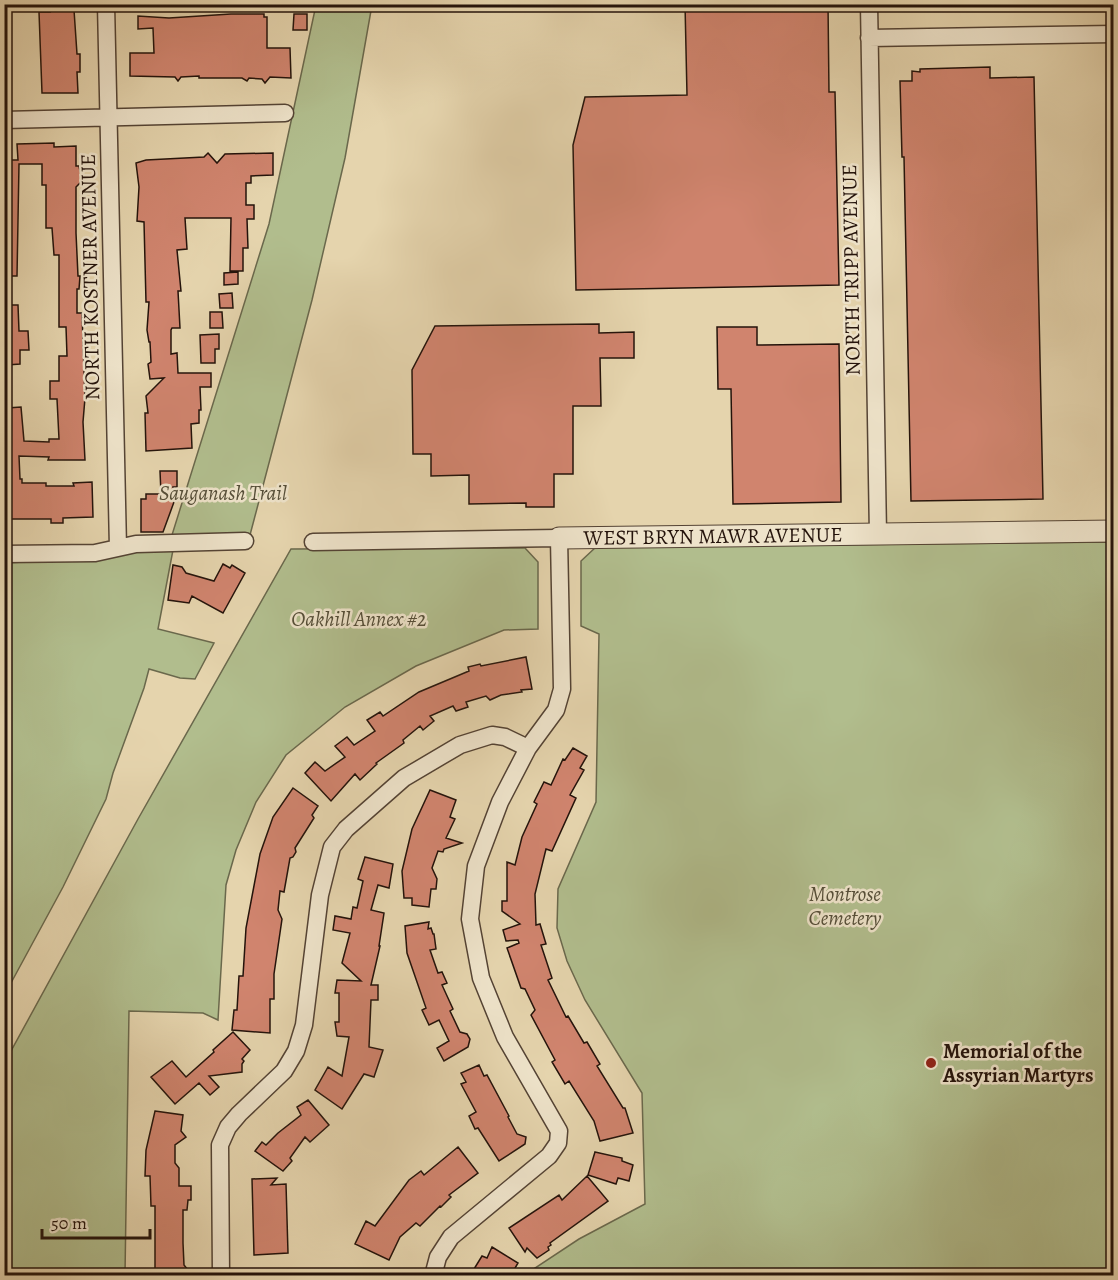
<svg xmlns="http://www.w3.org/2000/svg" width="1118" height="1280" viewBox="0 0 1118 1280" font-family="Alegreya,serif">
  <style>
    .green { fill: #b1bd8d; stroke: #6a684c; stroke-width: 1.5 }
    .building { fill: #d0846e; stroke: #24130b; stroke-width: 1.5 }
    .lines { fill: none; stroke-linecap: round; stroke-linejoin: round }
    .minor-casing { stroke: #544334; stroke-width: 19 }
    .tertiary-casing { stroke: #544334; stroke-width: 23 }
    .minor { stroke: #eee3ca; stroke-width: 16 }
    .tertiary { stroke: #eee3ca; stroke-width: 21 }
    .poi-dot { fill: #8f2418; stroke: #eee3ca; stroke-width: 2 }
    .labels { text-anchor: middle; dominant-baseline: central; stroke-width: 5; stroke-linejoin: round; paint-order: stroke }
    .street-label { font-size: 21px; fill: #24130b; stroke: #eee3ca }
    .park-label { font-size: 21px; font-style: italic; fill: #554e38; stroke: #eee3ca }
    .poi-label { font-size: 21px; font-weight: bold; fill: #24130b; stroke: #eee3ca; text-anchor: start }
  </style>
  <rect width="100%" height="100%" fill="#e5d4ad"/>
  <filter id="stains"><feTurbulence type="fractalNoise" baseFrequency=".00333" numOctaves="4"/><feColorMatrix values="0 0 0 0 .2 0 0 0 0 .09 0 0 0 0 .02 0 0 0 .5 -.17"/></filter>
  <radialGradient id="worn" r=".72"><stop offset=".6" stop-color="#630" stop-opacity="0"/><stop offset="1" stop-color="#630" stop-opacity=".3"/></radialGradient>
  <path class="green" d="M316 5H372L345 158 312 300 250 535H172L269 224Z
    M1113 542V1275L523 1276 579 1239 645 1204 642 1093 585 1000 567 961 557 928 558 889 596 802 599 634 581 626V561L596 547Z
    M525 548 538 562V629L504 630 416 666 345 707 286 755 256 802 236 850 226 885 218 1020 203 1013 129 1011 125 1275H5V1062L138 819 291 549Z
    M121 550H173L158 629 214 643 195 679 180 678 149 669 144 688 113 773 106 799 63 887 5 994 4 563 105 558Z"/>
  <path class="building" d="M685 4H828L829 92H835L839 285 576 290 573 145 585 97 687 95Z
    M49 10H74L77 54H80V72H77L78 93H42L39 12H50Z
    M231 14H264V17H267V48H290L291 78 270 77 265 83 262 79 249 78 247 81 242 78H199V76L181 77 178 81 175 77 130 76V53H154L153 28 138 29V16L169 18Z
    M294 14H307V30H293Z
    M990 67V78L1034 77 1043 499 911 501 904 157H902L900 81H912V71L920 72V69Z
    M54 143V147L76 146V166H79L80 171 82 172V181L76 187V233L78 276H80L79 289H77V313H82L85 398 83 422 85 460H48L49 457 19 456 20 479H22V483H46V486H74L73 483 92 482 93 517 63 518V523H51V519H4V480H8L4 441H10L7 408 21 407 24 441 49 442V439H59L57 399H50V381H59V356H67L66 327H59V255H54L52 228H46V185H42V164H19L17 276H4V174H8L7 160H18L17 144Z
    M208 153 217 163 225 154 273 153V175L251 176V183H246V205H254V219H247L248 248H243V271H230L231 218H185L187 249 177 250 181 291H178L180 328H172L171 330V354L177 353 178 373H211V387H200L201 410H199V423L191 424 192 448 146 451 145 413H148L146 396 164 378 150 379 148 364 151 362 150 342H149L147 330 149 302H146L144 222 137 221 139 187 136 163 146 160 204 157Z
    M238 272V284L224 285V273Z
    M232 293 233 308H220L219 294Z
    M4 305H18L19 331H28L29 350H20V364L7 365V318H4Z
    M210 312H222L223 328H210Z
    M599 324V333L634 332V358H600L601 406H573V474H554V507H526V503L469 504V475L431 476V454H413L412 370 435 326Z
    M717 327H757V345L839 344 841 502 733 504 731 389H718Z
    M219 334V349H215V363H201L200 335Z
    M160 471H177V487H173L174 502 163 532H141V499H146V494H161Z
    M223 564 230 568 232 565 245 573 223 613 192 596 189 603 168 600 173 565 182 567 186 573 214 581Z
    M526 657 532 689 521 690 522 692 501 695 490 700 486 696 466 702 468 707 456 711 453 706 430 716 434 721 423 730 420 726 403 740 404 743 376 763 377 764 360 780 355 774 331 801 305 773 315 762 325 771 345 757 335 746 347 737 354 745 375 731 367 720 380 712 383 716 419 692 469 671 468 667 480 664 481 666Z
    M573 748 587 756 580 768 584 770 570 795 576 798 552 851 546 849 535 894 536 925 540 924 546 944 541 945 552 978 548 980 566 1017 568 1016 584 1043 587 1042 600 1064 597 1066 623 1108H625L633 1133 600 1141 594 1121 569 1081 565 1084 552 1062 555 1060 531 1015 535 1010 525 989 521 988 507 948 519 943 518 940 506 941 503 930 520 924 502 911V901H507V862L515 865 522 837 537 804 534 802 544 782 551 785 563 759 565 760Z
    M293 788 318 806 312 815 314 818 295 848 296 852 293 857 290 858 284 892 280 891 278 910 282 919 274 974V999H270V1033L232 1030 234 1010H237L239 976H243L246 928 260 854 273 817Z
    M430 790 456 800 450 817 455 819 446 838 462 843 444 849 443 852 438 851 432 868 437 879 436 889H431L429 907 412 905V898H404L402 871 412 829Z
    M365 857 393 864 389 888 378 885 371 910 384 913 379 946H380L371 985H378V1000H371L369 1047 383 1050 374 1077 364 1074 342 1109 315 1090 328 1067 342 1076 349 1037 337 1036 335 1022H339V993H335L337 980 361 981 342 963 350 933 333 930 335 916 351 919 353 907 357 908 363 881 358 879Z
    M429 922 428 929 431 928 433 934H434L436 949 430 950 438 973 442 972 447 983 442 985 453 1009 450 1011 460 1032 467 1034 470 1039 468 1047 444 1061 437 1048 449 1041 439 1020 429 1025 422 1010 426 1008 407 953 405 926Z
    M233 1032 250 1050 242 1059 244 1061 242 1064V1072L209 1076 219 1087 210 1095 199 1083 175 1104 151 1077 172 1061 186 1077 214 1052 213 1050Z
    M479 1065 484 1076 487 1075 509 1116 508 1117 517 1134 526 1137 525 1144 499 1161 478 1128 475 1129 469 1116 476 1112 461 1084 466 1082 461 1073Z
    M308 1100 329 1125 310 1142 305 1137 290 1158 292 1161 283 1171 255 1151 262 1142 266 1145 278 1133 301 1115 297 1107Z
    M155 1111 183 1115 181 1131 186 1137 175 1145V1163L179 1168V1186H191V1200H188L187 1210H183V1243L184 1265 192 1275H155V1206H151L150 1176H145L146 1150Z
    M458 1147 478 1173 449 1195 451 1197 441 1207 440 1206 420 1226 416 1223 400 1237 389 1260 355 1244 366 1221 375 1226 409 1180 421 1171 424 1175Z
    M595 1152 622 1158V1161L633 1165 629 1181 618 1178 616 1184 588 1175Z
    M587 1176 608 1201 550 1243 551 1245 548 1247 549 1250 537 1258 527 1248 525 1252 509 1228 559 1195 562 1200Z
    M277 1178 271 1185 286 1184 288 1253 254 1255 252 1179Z
    M492 1247 518 1263 511 1275H486L474 1269 482 1256 487 1258Z"/>
  <g class="lines">
    <defs>
      <path id="minor" d="M106 4 118 548
        M869 4 878 535
        M869 38 1114 34
        M4 120 285 113
        M313 542 559 538 562 689 556 710 528 748 500 802 476 866 470 919 481 978 505 1037 559 1131 558 1143 549 1156 451 1237 438 1257 433 1276
        M4 554 95 553 136 544 245 541
        M221 1276 220 1145 228 1127 239 1114 284 1071 296 1051 304 1025 320 895 332 847 346 829 404 778 460 745 492 735 505 737 528 748"/>
      <g id="tertiary">
        <path id="s1" d="M559 538 1114 531"/>
      </g>
    </defs>
    <use href="#minor" class="minor-casing"/>
    <use href="#tertiary" class="tertiary-casing"/>
    <use href="#minor" class="minor"/>
    <use href="#tertiary" class="tertiary"/>
  </g>
  <circle class="poi-dot" cx="931" cy="1063" r="6"/>
  <g class="labels">
    <g class="street-label">
      <text transform="translate(851 270) rotate(-91)">NORTH TRIPP AVENUE</text>
      <text transform="translate(90 277) rotate(-91)">NORTH KOSTNER AVENUE</text>
      <text stroke="none"><textPath href="#s1" startOffset="154">WEST BRYN MAWR AVENUE</textPath></text>
    </g>
    <g class="park-label">
      <text x="223" y="493">Sauganash Trail</text>
      <text x="359" y="619">Oakhill Annex #2</text>
      <text x="845" y="894">Montrose<tspan x="845" dy="24">Cemetery</tspan></text>
    </g>
    <g class="poi-label">
      <text x="943" y="1051">Memorial of the<tspan x="943" dy="24">Assyrian Martyrs</tspan></text>
    </g>
  </g>
  <rect width="1118" height="1280" fill="none" stroke="#e5d4ad" stroke-width="24"/>
  <rect x="6" y="6" width="1106" height="1268" fill="none" stroke="#24130b" stroke-width="3"/>
  <rect x="12" y="12" width="1094" height="1256" fill="none" stroke="#24130b" stroke-width="1.5"/>
  <path d="M42 1229v9h108v-9" fill="none" stroke="#24130b" stroke-width="3"/>
  <text x="51" y="1229" font-size="18" fill="#24130b" stroke="#eee3ca" stroke-width="4.5" paint-order="stroke">50 m</text>
  <rect width="100%" height="100%" filter="url(#stains)"/>
  <rect width="100%" height="100%" fill="url(#worn)"/>
</svg>
